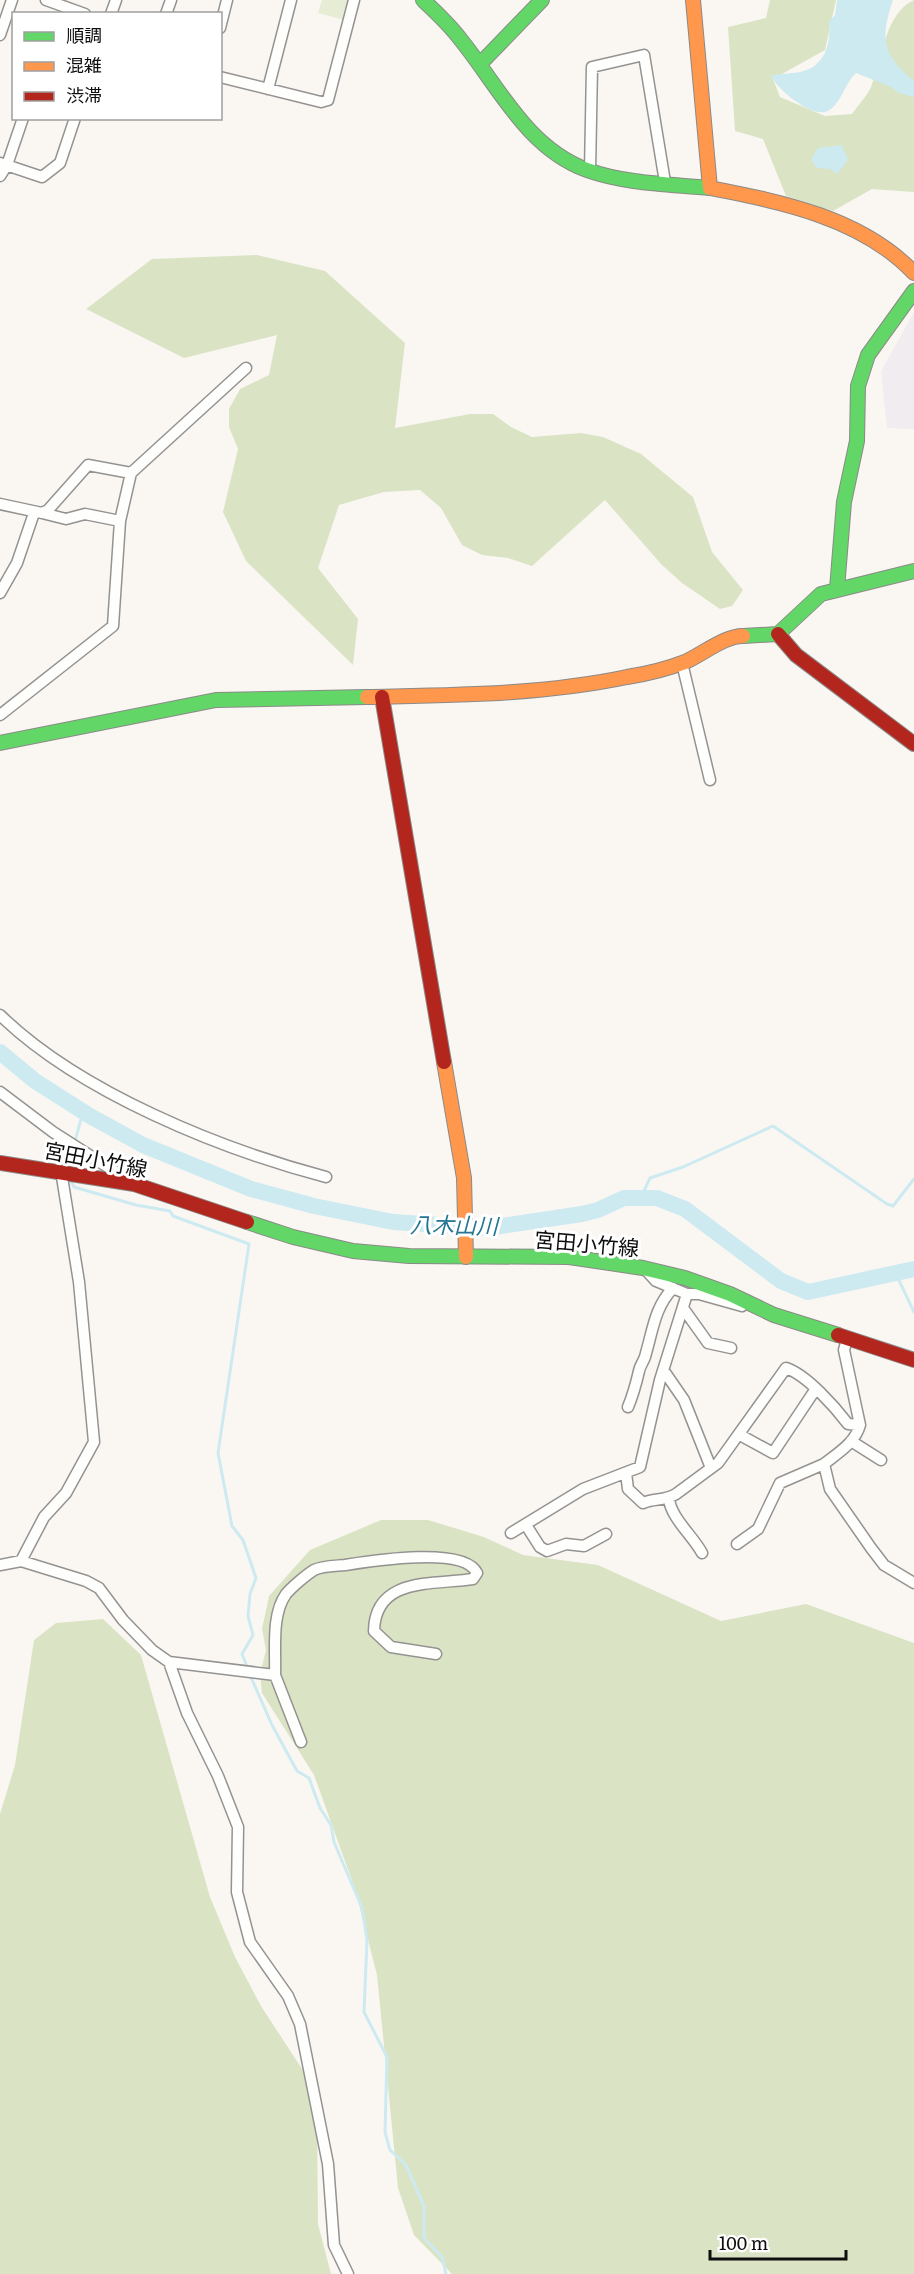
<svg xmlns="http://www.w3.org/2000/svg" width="914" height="2274" viewBox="0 0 914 2274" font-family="Literata,'Noto Sans JP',serif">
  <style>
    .industrial { fill: #f1ecef }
    .green { fill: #e7edd5 }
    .forest { fill: #dae4c4 }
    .water { fill: #cdeaf1 }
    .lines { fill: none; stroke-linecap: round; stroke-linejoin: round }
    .stream { stroke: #cdeaf1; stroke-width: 3 }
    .river { stroke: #cdeaf1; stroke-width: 16 }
    .street-casing { stroke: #949391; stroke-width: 13 }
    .fast-casing { stroke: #8b8a88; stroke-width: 16 }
    .slow-casing { stroke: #8b8a88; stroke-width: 16 }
    .jam-casing { stroke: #8b8a88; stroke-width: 16 }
    .street { stroke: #fefefd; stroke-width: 10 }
    .fast { stroke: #63d668; stroke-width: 14 }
    .slow { stroke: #ff974d; stroke-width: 14 }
    .jam { stroke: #b3261e; stroke-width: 14 }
    .labels { text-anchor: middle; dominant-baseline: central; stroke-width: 6; stroke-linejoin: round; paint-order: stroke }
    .street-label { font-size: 21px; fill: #0e0e0e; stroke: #fff }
    .water-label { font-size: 22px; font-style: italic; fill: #247692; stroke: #fff }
  </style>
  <rect width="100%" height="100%" fill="#faf7f3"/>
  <path class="industrial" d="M914 312V429L887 428 881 371Z"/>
  <path class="green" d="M322 0H350L344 20 318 13Z"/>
  <path class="forest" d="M770 0H836L825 50 773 79 780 97 825 116 852 114C858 105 867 96 871 87 882 59 885 13 914 0V192L872 189 833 211 786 196 763 139 735 131 728 27 766 18Z
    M257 255 325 271 405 343 395 428 470 414H493L511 427 532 437 581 433 603 437 641 454 693 497 712 552 743 590 732 606 720 609 682 583 661 564 605 500 532 566 508 558 482 555 462 545 441 508 420 490 384 492 339 505 318 568 358 619 353 665 246 561 223 512 238 449 229 427V409L240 389 269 375 277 335 184 358 86 309 152 259Z
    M381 1520H428L484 1537 523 1555 598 1565 721 1621 806 1604 914 1643V2274H452L414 2235 398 2188 377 1975 355 1889 314 1775 262 1693 260 1674 266 1650 262 1629 269 1596 310 1550Z
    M103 1619 141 1655 210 1897 235 1957 261 2006 306 2075 317 2116 318 2224 331 2274H0V1814L15 1765 34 1640 56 1623Z"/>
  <path class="water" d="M837 0H893C880 38 882 55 914 81V97L899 93 891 87 856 73C845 83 841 104 828 111 812 119 777 89 771 76 780 73 791 74 800 72 825 67 831 44 829 22L835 15Z
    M842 145 848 160 837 174 830 169 817 168 811 160 818 148Z"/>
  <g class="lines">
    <path class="stream" d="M66 1167 64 1158 75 1141 83 1112
      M70 1179 74 1187 136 1205 170 1211 173 1216 249 1244 218 1453 232 1526 243 1540 256 1578 250 1594 248 1616 253 1635 242 1654 248 1669
      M641 1197 650 1178 683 1167 773 1126 887 1204 893 1206 914 1179
      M896 1274 914 1312
      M250 1675 272 1725 297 1771 309 1778 320 1808 331 1825 334 1842 362 1908 367 1940 364 2012 387 2057 385 2132 390 2150 406 2165 424 2206V2238L442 2257 446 2274"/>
    <path class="river" d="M0 1052 35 1081 90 1116 143 1145 251 1189 314 1206 393 1222 488 1228 582 1214 598 1210 624 1198H657L685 1209 781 1281 808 1292 914 1269"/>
    <defs>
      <path id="street" d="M46 0 85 14
        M111 14 116 0
        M166 14 171 0
        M220 28 227 0
        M0 35 12 0
        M220 77 321 102 328 100 354 0
        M268 89 291 0
        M0 163 42 177 60 163 75 118
        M590 171 592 67 644 55 665 182
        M0 176 7 165 23 118
        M0 504 42 513 48 510 88 465 131 473
        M42 513 66 519 85 514 120 521
        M0 593 17 563 34 513
        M682 663 710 780
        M0 715 113 626 120 521 131 473 246 368
        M0 1015C79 1092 220 1149 326 1177
        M0 1092 53 1132 128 1180
        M687 1294H699L742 1306
        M683 1308 708 1343 731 1348
        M847 1339 844 1350 860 1425C855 1443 838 1453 824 1464L830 1489 871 1548 884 1565 914 1583
        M664 1371 684 1400 711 1468
        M628 1407C633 1395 636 1384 639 1371 640 1365 645 1360 646 1353 653 1329 655 1307 673 1288
        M740 1435 773 1453 815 1390
        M851 1441 881 1460
        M626 1473 628 1489 643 1503C654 1498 665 1501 676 1494L718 1463 786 1368C807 1375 835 1407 848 1424L860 1425
        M669 1499C671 1518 693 1536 702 1553
        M526 1525 540 1547 547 1551 566 1544 584 1546 606 1534
        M511 1533 583 1489 640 1467 660 1380 687 1294 656 1281 644 1268
        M737 1544 758 1529 780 1483 824 1464
        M21 1561 44 1517 66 1493 94 1442 79 1282 61 1171
        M0 1565 21 1561 86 1581 99 1588 123 1620 152 1650 169 1662 275 1675C276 1650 271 1615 286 1594 292 1587 306 1575 314 1570 322 1566 336 1566 345 1565 371 1561 464 1546 477 1573L473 1579C435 1585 375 1576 374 1631L391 1647 436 1654
        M169 1662 187 1713 218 1776 238 1827 237 1892 250 1942 288 1996 300 2024 328 2164 334 2245 348 2274
        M275 1675 301 1742"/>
      <path id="fast" d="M423 0C437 13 450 25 461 40 499 87 527 148 587 170 626 184 670 184 710 188
        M480 64 542 0
        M837 589 844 502 857 441 858 386 868 355 914 291
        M743 636 778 634 821 594 914 571
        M0 743 216 700 367 697
        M247 1222 293 1237 353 1251 409 1256 569 1257 643 1268 685 1278 730 1294 774 1315 838 1335"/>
      <path id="slow" d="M693 0 710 188C782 202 862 218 914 273
        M367 697C454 695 541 695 627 677 646 674 667 669 685 662 703 654 724 636 743 636
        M444 1062 464 1178 466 1257"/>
      <path id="jam" d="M778 634 796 655 914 744
        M382 697 444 1062
        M0 1163 134 1184 247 1222
        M838 1335 914 1360"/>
    </defs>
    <use href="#street" class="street-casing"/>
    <use href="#fast" class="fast-casing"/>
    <use href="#slow" class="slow-casing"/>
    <use href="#jam" class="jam-casing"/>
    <use href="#street" class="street"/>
    <use href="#fast" class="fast"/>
    <use href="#slow" class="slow"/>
    <use href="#jam" class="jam"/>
  </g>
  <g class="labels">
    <g class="street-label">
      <text transform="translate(96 1158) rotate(11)">宮田小竹線</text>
      <text transform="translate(587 1242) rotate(5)">宮田小竹線</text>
    </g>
    <g class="water-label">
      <text transform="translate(454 1224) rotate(1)">八木山川</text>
    </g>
  </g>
  <rect x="12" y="12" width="210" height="108" fill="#ffffff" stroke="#9f9f9f" stroke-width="1.5"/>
  <rect x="24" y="32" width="30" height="9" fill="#63d668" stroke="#9f9f9f" stroke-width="1.5"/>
  <text x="66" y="42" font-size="18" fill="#0e0e0e">順調</text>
  <rect x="24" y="62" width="30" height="9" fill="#ff974d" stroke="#9f9f9f" stroke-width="1.5"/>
  <text x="66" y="72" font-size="18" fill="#0e0e0e">混雑</text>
  <rect x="24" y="92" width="30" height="9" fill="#b3261e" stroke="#9f9f9f" stroke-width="1.5"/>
  <text x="66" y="102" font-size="18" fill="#0e0e0e">渋滞</text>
  <path d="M710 2250v9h136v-9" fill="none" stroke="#0e0e0e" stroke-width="3"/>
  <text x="719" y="2250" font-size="18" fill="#0e0e0e" stroke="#ffffff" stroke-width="4.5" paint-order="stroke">100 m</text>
</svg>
